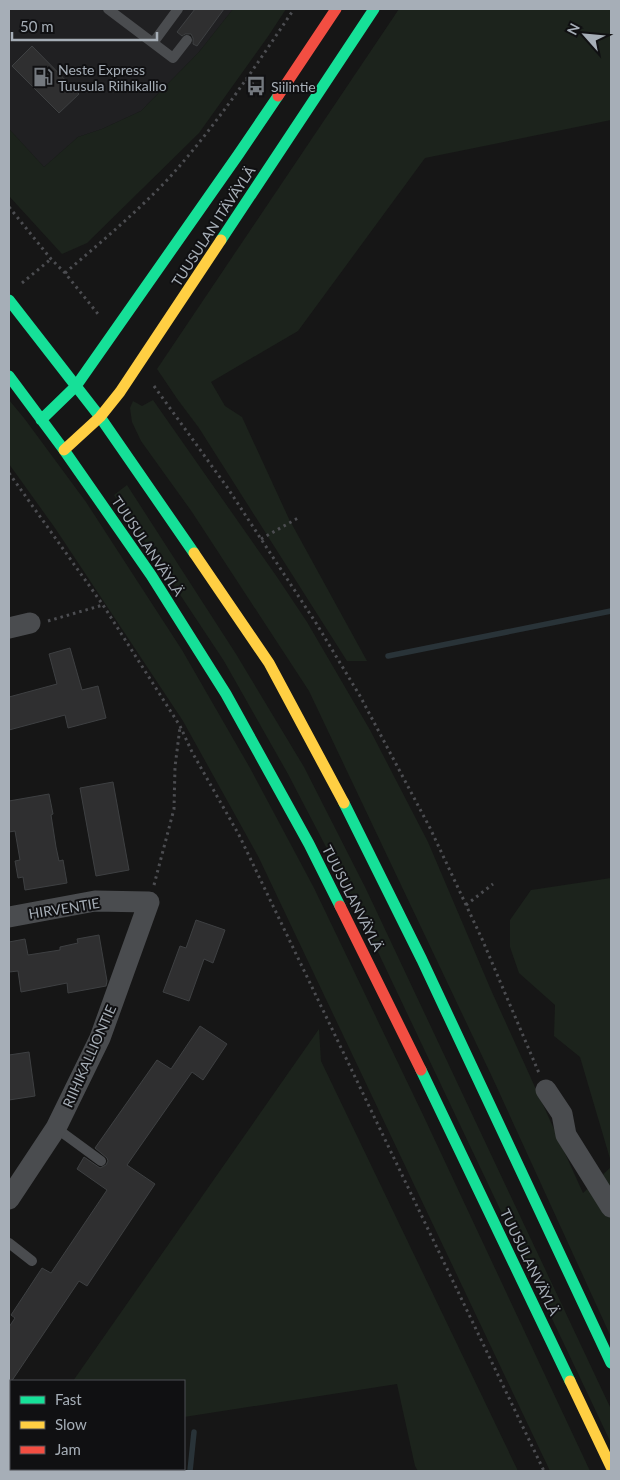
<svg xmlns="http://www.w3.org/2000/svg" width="620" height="1480" viewBox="0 0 620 1480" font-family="Lato,sans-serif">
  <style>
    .built { fill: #202022; fill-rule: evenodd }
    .green { fill: #1c231c }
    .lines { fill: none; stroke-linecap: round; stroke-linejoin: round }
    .stream { stroke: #293338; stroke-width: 5.5 }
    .building { fill: #2f2f30; stroke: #3e4042 }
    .path { stroke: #4c4d51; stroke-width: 3; stroke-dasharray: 2.5 4; stroke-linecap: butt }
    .lane { stroke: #4a4c4f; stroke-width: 10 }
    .street { stroke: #4a4c4f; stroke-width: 21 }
    .fast { stroke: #16e098; stroke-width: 11 }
    .slow { stroke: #ffcf43; stroke-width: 11 }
    .jam { stroke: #f24e42; stroke-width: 11 }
    .labels { text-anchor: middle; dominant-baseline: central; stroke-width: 4; stroke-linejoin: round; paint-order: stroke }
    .poi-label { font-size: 14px; fill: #a6aeb7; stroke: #101012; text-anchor: start }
    .street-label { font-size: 14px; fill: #a6aeb7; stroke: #101012 }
  </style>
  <rect width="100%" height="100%" fill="#161616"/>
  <path class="built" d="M9 9H192L194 10 178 32 196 46 224 9H233L199 52 141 111 102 129 78 137 44 167 9 129ZM13 66 78 93 58 113Z"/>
  <path class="green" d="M233 9H286L269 35 199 133 87 243 62 254 9 196V129L44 167 78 137 102 129 141 111 199 52Z
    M399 9H611V120L425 158 298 331 211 382 225 406 242 417 289 519 367 661H347L199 428 178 400 157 369Z
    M9 400 24 418 86 502 182 650 250 768 314 888 424 1117 590 1471H550L259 858 183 721 55 528 9 464Z
    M153 400 277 577 307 622 370 730 428 842 491 990 583 1193 611 1167V1337L494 1081 309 691 192 512 141 441 132 422 130 408 133 401 142 406Z
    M127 485 236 654 304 767 366 889 611 1409V1443L350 893 288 774 224 661 114 495Z
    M611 878V1162L580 1057 554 1036 555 1005 519 973 510 947V920L531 890Z
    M319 1029 321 1061 518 1471H418L415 1466 397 1384 184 1417V1381H73Z"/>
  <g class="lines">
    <path class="stream" d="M388 656 611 611
      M190 1471 194 1432"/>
  </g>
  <path class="building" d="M195 9H224L197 46 193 44V38L191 34H185L182 36 177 32Z
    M32 46 79 94 59 113 12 66Z
    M70 648 82 690 98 686 106 718 68 728 65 715 9 730V697L57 684 49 654Z
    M113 782 129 870 96 876 80 788Z
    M49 794 53 814 51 815 56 847 59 861 63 860 67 883 25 890 23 877 18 878 15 861 20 860 15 831 9 832V801Z
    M196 920 225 930 213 963 204 959 189 1001 163 992 180 946 186 948Z
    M99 935 107 981 106 986 68 993 67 983 21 992 18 971 9 972V942L25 939 28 955 60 950V947L78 943 77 939Z
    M200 1026 227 1044 203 1080 192 1072 127 1165 155 1184 87 1286 79 1281 9 1385V1327L15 1318 11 1315 42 1268 51 1273 107 1190 77 1169 84 1157 100 1168 106 1165 108 1161 107 1158 95 1148 157 1060 171 1069Z
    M29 1052 35 1096 9 1100V1055Z"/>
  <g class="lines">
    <path class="path" d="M246 79 256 86
      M9 207 51 259 65 273 98 314
      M65 273C101 242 137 212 169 178 216 126 255 67 294 9
      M22 283 51 259
      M154 386 227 487 316 623 360 696 430 828 482 939 539 1073
      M9 473 103 605 180 726 192 752 239 835 544 1471
      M261 539 298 518
      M48 621 103 605
      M154 885 174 809 175 767 180 727
      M466 905 493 884"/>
    <path class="lane" d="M108 9 173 58 187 40
      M153 43 178 9
      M56 1128 101 1161
      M9 1243 32 1261"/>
    <path class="street" d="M9 628 30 623
      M9 917 95 901 149 902 100 1038 56 1128 9 1199
      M546 1090 562 1114 566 1135 611 1207"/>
    <path class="fast" d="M221 240 374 9
      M9 300 100 417 194 553
      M9 376 64 450 151 575 226 694 309 844 340 906
      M41 420 76 386 238 155 278 96
      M344 803 422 960 611 1363
      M421 1070 570 1381"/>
    <path class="slow" d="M64 450 100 417 120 392 221 240
      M194 553 269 663 344 803
      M570 1381 611 1467"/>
    <path class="jam" d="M278 96 336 9
      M340 906 421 1070"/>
  </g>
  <defs>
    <symbol id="fuel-bare" viewBox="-9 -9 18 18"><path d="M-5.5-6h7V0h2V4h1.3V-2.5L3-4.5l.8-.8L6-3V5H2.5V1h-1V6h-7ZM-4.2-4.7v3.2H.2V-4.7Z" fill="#74797f" stroke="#101012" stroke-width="2.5" paint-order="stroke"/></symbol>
    <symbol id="bus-bare" viewBox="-9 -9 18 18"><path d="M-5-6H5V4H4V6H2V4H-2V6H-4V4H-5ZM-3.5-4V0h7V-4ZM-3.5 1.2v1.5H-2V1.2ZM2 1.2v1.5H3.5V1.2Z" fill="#74797f" stroke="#101012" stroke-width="2.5" paint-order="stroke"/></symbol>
  </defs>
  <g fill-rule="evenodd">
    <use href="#fuel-bare" x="29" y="63" width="28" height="28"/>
    <use href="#bus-bare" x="242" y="72" width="28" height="28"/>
  </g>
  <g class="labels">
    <g class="poi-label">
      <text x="58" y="69">Neste Express<tspan x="58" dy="16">Tuusula Riihikallio</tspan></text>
      <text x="271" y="86">Siilintie</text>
    </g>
    <g class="street-label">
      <text transform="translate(213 226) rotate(-57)">TUUSULAN ITÄVÄYLÄ</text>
      <text transform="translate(148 546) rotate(56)">TUUSULANVÄYLÄ</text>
      <text transform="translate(353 898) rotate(63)">TUUSULANVÄYLÄ</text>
      <text transform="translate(64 908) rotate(-9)">HIRVENTIE</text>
      <text transform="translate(89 1056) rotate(-66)">RIIHIKALLIONTIE</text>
      <text transform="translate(530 1262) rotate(64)">TUUSULANVÄYLÄ</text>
    </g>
  </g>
  <rect width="620" height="1480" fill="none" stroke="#a6aeb7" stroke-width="20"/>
  <rect x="10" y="1380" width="175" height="90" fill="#101012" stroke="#4c4f54"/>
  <rect x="20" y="1396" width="25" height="8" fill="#16e098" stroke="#4c4f54"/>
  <text x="55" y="1405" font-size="15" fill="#a6aeb7">Fast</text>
  <rect x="20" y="1421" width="25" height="8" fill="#ffcf43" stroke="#4c4f54"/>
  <text x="55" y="1430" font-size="15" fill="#a6aeb7">Slow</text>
  <rect x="20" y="1446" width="25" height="8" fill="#f24e42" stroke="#4c4f54"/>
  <text x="55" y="1455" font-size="15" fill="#a6aeb7">Jam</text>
  <g transform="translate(585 35) rotate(297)" stroke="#101012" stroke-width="4" paint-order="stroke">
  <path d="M0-4L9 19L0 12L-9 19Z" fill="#a6aeb7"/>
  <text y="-8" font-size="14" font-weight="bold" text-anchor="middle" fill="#a6aeb7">N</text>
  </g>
  <path d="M12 32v8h145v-8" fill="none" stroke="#a6aeb7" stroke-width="2.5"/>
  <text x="20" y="32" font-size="15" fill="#a6aeb7" stroke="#101012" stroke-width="4" paint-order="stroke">50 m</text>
</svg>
